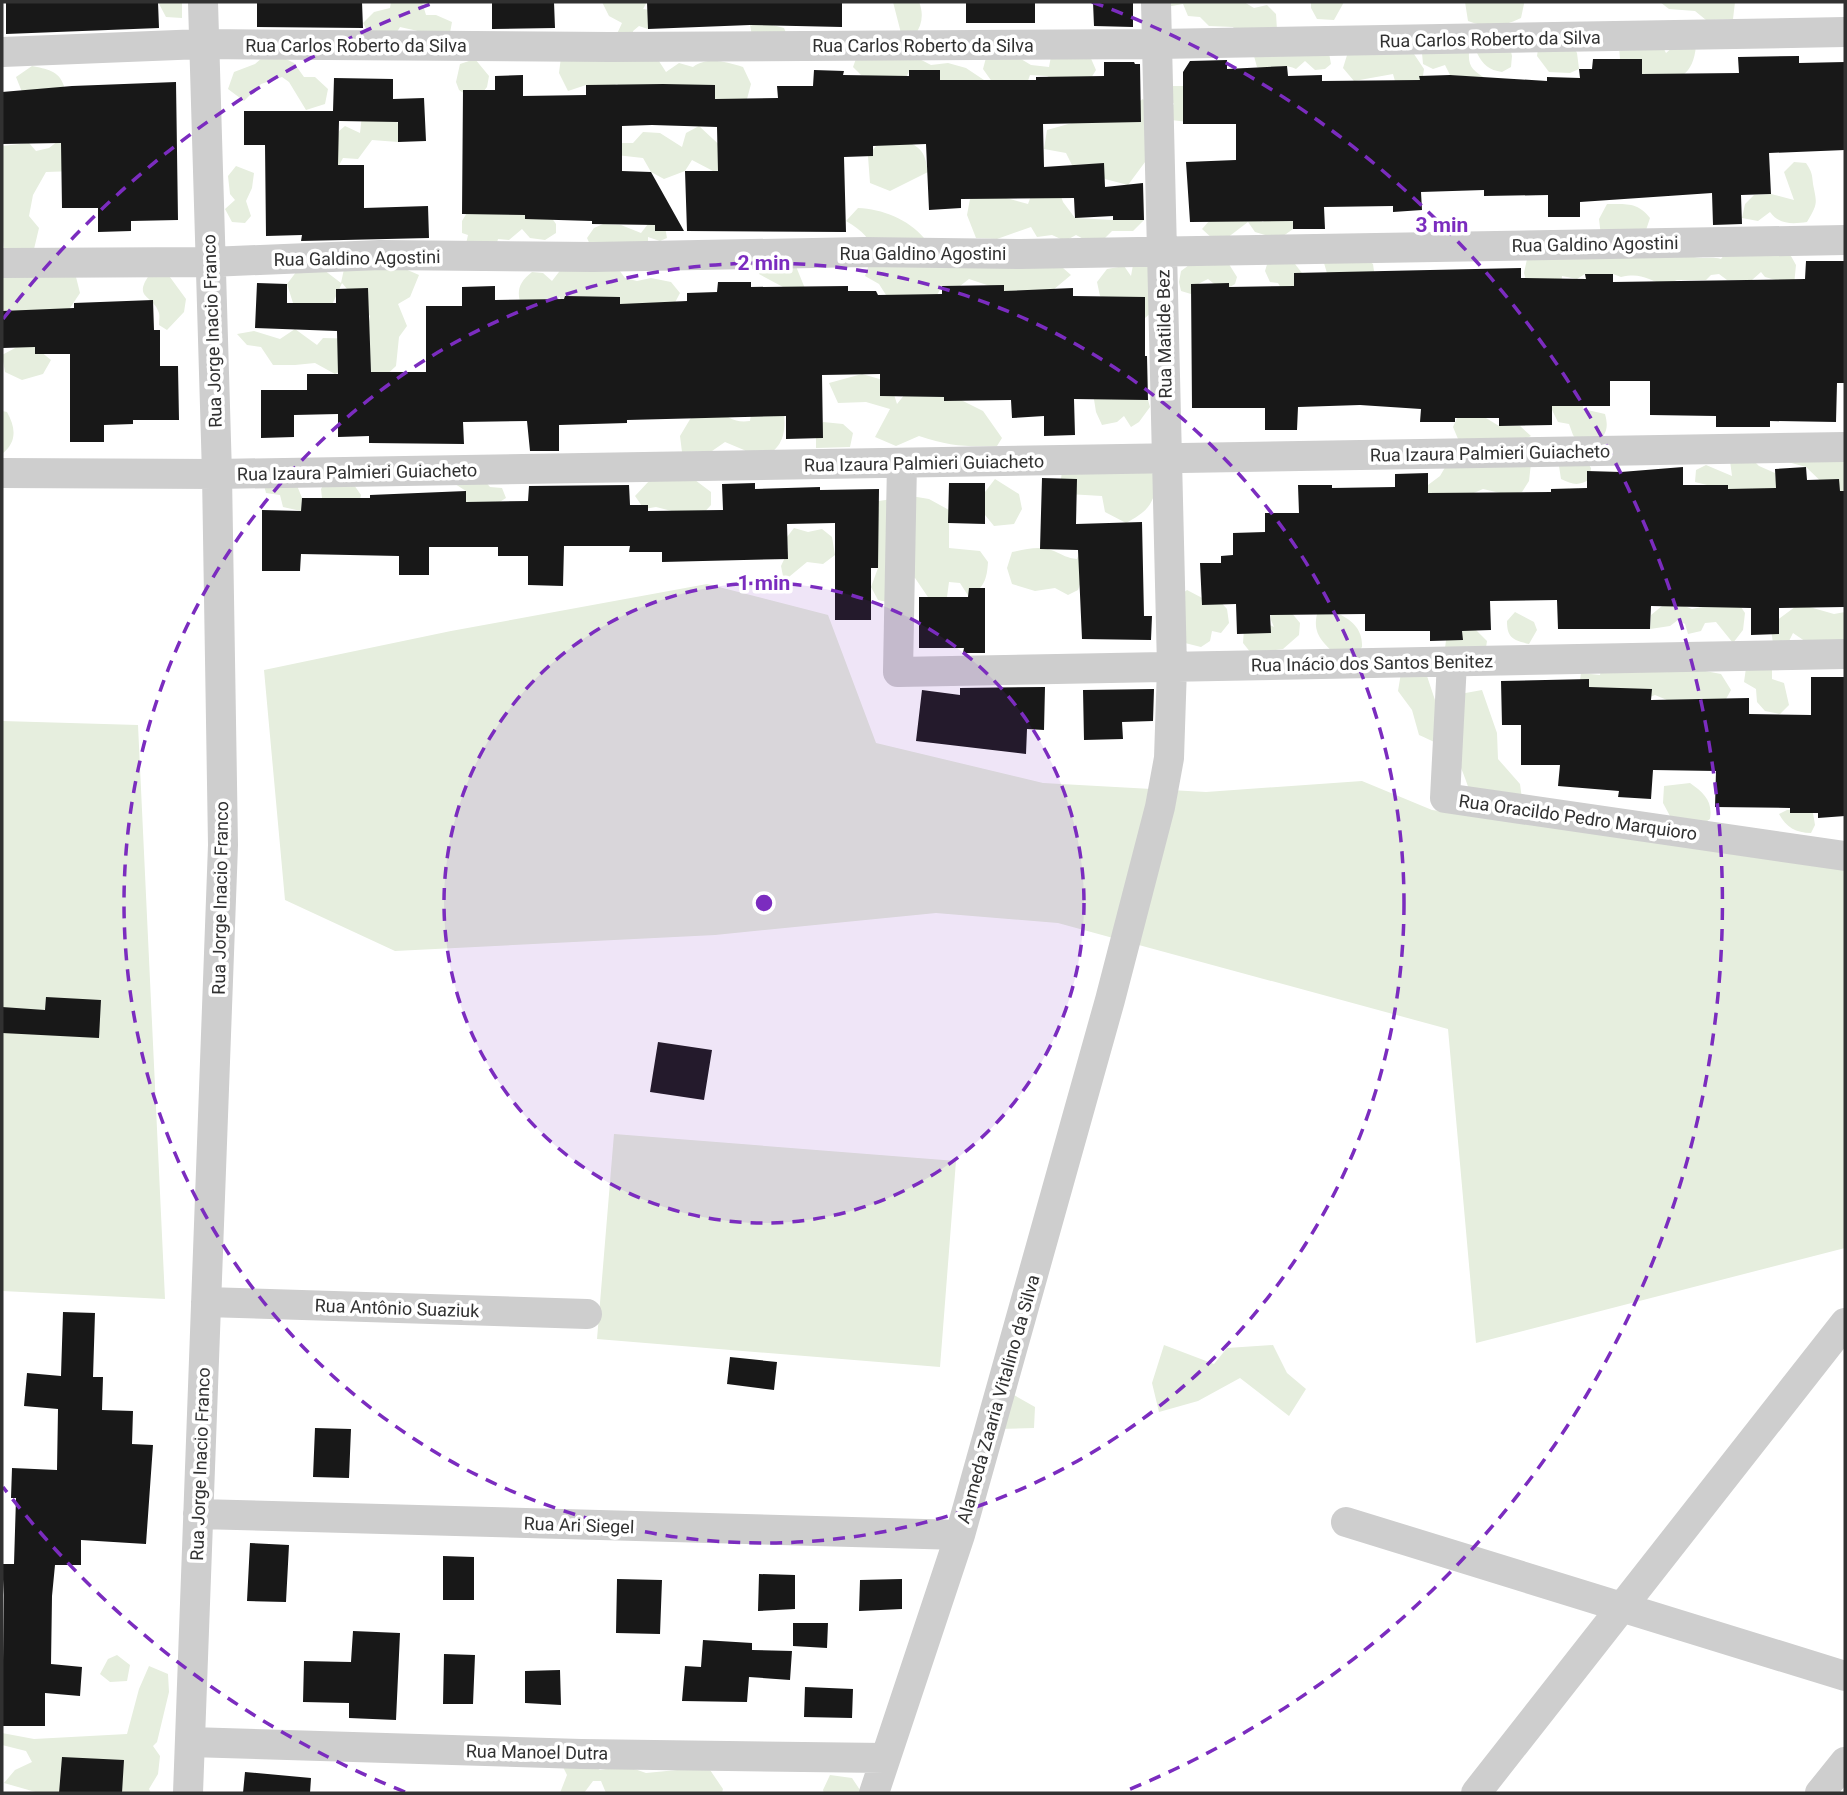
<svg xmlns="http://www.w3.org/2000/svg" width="1847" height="1795" viewBox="0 0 1847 1795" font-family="Roboto,sans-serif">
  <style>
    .green { fill: #e6eede }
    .building { fill: #181818 }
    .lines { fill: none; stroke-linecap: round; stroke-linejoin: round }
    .street { stroke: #cecece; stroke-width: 30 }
    .ring { fill: none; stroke: #7b2cbf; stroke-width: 3.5; stroke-dasharray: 12 9 }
    .labels { text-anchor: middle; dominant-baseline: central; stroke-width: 7; stroke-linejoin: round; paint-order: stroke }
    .street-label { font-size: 18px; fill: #313131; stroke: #fff }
    .centre { fill: #7b2cbf; stroke: #fff; stroke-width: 3.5 }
    .ring-label { font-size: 21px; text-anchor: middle; font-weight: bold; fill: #7b2cbf; stroke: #fff; stroke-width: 7; stroke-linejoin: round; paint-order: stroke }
  </style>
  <rect width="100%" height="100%" fill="#fff"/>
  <path class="green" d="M158 2H182V18L166 17Z
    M391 2H422L426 15H436L452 22 449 38 400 27 394 37 370 36 363 23 374 12 390 8Z
    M602 2H647L643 9 651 10 658 24 648 29 639 26 633 31V42L616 36 622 23 609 16Z
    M893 2H919C924 14 922 25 915 35L902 37Z
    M1163 2H1244L1254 8 1267 5 1276 14 1277 30 1241 38 1233 27 1209 26 1200 17 1188 16 1183 4 1166 7Z
    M1311 2H1344L1334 20 1317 19 1311 8Z
    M1465 2H1524V4L1521 18C1502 27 1489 29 1468 21Z
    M1660 2H1735L1733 19 1706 20 1695 11 1669 9Z
    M750 25H772L784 28 790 42 753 41Z
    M1539 42 1571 43 1577 53 1579 69 1570 73 1549 72 1537 56Z
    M1679 42 1696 46C1693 76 1679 80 1652 86L1620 59 1619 46 1662 45 1666 53Z
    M1509 43 1512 56 1511 67 1502 72C1489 70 1483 65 1477 53Z
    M1408 45 1424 69 1420 95 1398 92 1393 74 1354 81 1343 68 1348 52Z
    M270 51 294 63 304 77H315L328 89 325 104 306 110 289 82 282 77 261 84 244 101 228 89 234 72 255 64Z
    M1052 51 1089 54 1096 70 1088 83 1063 85 1047 76 1030 75 1025 89 1005 100 983 69 987 54 1011 53 1031 65 1049 67Z
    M908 53 931 65 948 63 966 68 984 80 983 99 909 71 905 81 861 75 853 67 857 56Z
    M1329 53 1331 64 1325 69 1315 70 1305 61 1296 69C1284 64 1278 66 1267 71L1257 67 1254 56Z
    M1422 53H1469C1468 67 1474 71 1485 78L1450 75 1445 65 1433 69 1423 64Z
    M655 55 666 72 679 63 693 67C708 56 726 62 743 67L751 84 747 99 739 110 676 94 663 84 651 87 622 88 617 84 603 90 586 85 568 91 559 73 561 57Z
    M475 59 489 76 487 87 479 97 468 96 459 90 456 82 460 64Z
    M32 66C46 69 59 70 64 86L58 98 22 92 16 77Z
    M1170 86H1183L1187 96 1183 103 1190 114 1188 122 1171 120 1166 111 1174 104 1168 97Z
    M1143 99 1149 107 1148 158 1128 185 1105 179 1093 164 1072 165 1066 153 1044 149 1047 130 1072 123 1105 122Z
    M391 107 398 124V142L372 140 358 159 343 158 328 186 339 131 345 126 360 133 362 115Z
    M699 126 727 152 725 170 713 171 692 160 685 171 664 179 651 172 643 158 616 155 618 143H633L643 132 660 133 682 147 686 133Z
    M62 138 76 171 46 172 33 195 29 216 39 228 34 249 4 248 2 233V146L29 143 36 151 49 148Z
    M903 140C922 147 925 153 928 172L890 191 870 183 868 156 876 146Z
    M1794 162 1806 163C1812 172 1812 174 1813 184 1817 204 1818 203 1807 222 1793 224 1779 225 1770 212L1758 221 1742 218 1745 204 1754 195 1771 194 1794 200 1784 172Z
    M236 166 254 173 252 188 246 201 251 216 245 223 232 222 225 209 235 200 230 194 228 176Z
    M1056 182 1063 202 1075 218 1113 220 1126 215 1144 220 1133 231H1112L1097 246 1076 235 1065 241 1052 235 1037 237 1031 227 997 239 976 238 967 215 970 199 985 192 1028 204 1035 185Z
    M1607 204C1626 204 1638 202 1650 218L1646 230 1601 236 1599 219Z
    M858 208C882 209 908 219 924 238L1047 254 1071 275 1053 290 1005 291 969 279 960 286H942L931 306 886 295 879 284 865 276C876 247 873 237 846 221Z
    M468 211 521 215 537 211 549 214 556 224V233L545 240 530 238 522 229 509 240 498 239 495 250 466 244 468 235 462 233V221Z
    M1259 213 1262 222 1280 215 1293 221V229L1279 239 1255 232 1248 222 1227 238 1213 239 1202 229 1210 220Z
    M603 224 621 225 641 233 648 224 665 227 667 238 660 241 648 237V242L592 249 587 238 594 228Z
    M1731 246 1787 249 1796 265 1794 285 1765 277 1761 272 1752 280H1727L1719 274 1711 275 1706 280H1677L1666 285C1647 280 1642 272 1621 277L1613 274 1604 280 1586 279 1585 274 1577 279 1562 276 1561 285 1528 287 1524 273 1527 259 1691 256C1701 260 1711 256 1721 259Z
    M1362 257 1373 264 1375 278 1363 287 1349 272 1329 280 1324 263Z
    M1269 258 1295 264 1302 273 1303 286 1285 295 1278 283 1270 282 1265 271Z
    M793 259 806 291 783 287 759 274 757 260Z
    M1227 261 1237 277 1235 284 1223 291 1208 279 1198 284 1191 294 1181 291 1179 282 1181 271 1193 262Z
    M303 263 324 270 341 283 344 269 403 268 419 275 410 297 398 304 407 326 399 337 396 366 382 379C363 365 357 364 335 374L315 363 295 365H273L261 347 247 345 237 334 254 331 280 339 295 329 317 345 323 338 366 339 370 316 342 283 331 307 313 310 293 303 287 284Z
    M614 263 625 278 637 281 651 278 671 282 680 293 669 314 564 305 559 296 556 311 522 308C516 292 518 283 532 272L543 273 552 281 565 264Z
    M1133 265H1158L1159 306 1145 318 1100 296 1097 282 1107 269 1124 266 1131 276Z
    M2 267 76 277 80 293 64 317 2 311Z
    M167 273 186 299 184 312 167 330 159 325C159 321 160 317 159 313 153 294 132 299 150 274Z
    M17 347H35L51 360 43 374 22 380 5 372 2 355Z
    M862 374 890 382 897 404 909 389 931 385 983 411 1002 438 997 446C965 447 949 446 919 436L896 446 875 437 890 409 866 402 838 403 829 383Z
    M1131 391 1148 400 1150 407 1139 422 1131 427 1124 416 1117 422 1102 425 1096 412 1093 393Z
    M1551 397 1584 400 1583 409 1605 414C1609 428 1606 434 1597 444L1581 446 1573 435 1569 424 1558 422 1552 410Z
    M782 403C788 429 785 454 754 459L744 450 725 442 712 451 682 452 680 436 692 416 717 409C728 418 735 423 750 421L752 406Z
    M2 411 7 412C16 428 17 442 2 454Z
    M1457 418H1486L1499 426H1520L1531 436 1517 443 1531 463 1529 481 1522 492 1509 495 1483 489 1455 501H1428V485L1440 476 1450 459 1466 458 1453 427Z
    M823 422 843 424 853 433 850 447 816 448V430Z
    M1845 450V492L1834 494 1806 467 1788 462Z
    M1729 453 1750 457 1759 466 1775 473 1777 488 1767 494 1715 487 1695 482 1696 470 1706 465 1732 476Z
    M1586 461 1591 468 1590 479C1579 486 1573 485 1561 479L1559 466Z
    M1063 462H1131L1159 477C1153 504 1150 510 1126 523L1105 512 1102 496 1068 494 1061 479Z
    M329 476 352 482 361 495 358 509 336 505 322 498 321 489Z
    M995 479 1019 494 1022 509 1014 524 994 526 985 515V492Z
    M484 480 490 487 502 488 506 498 498 503 466 502V491L452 482Z
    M695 480 711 492V505L699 518 656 507 644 509 635 496 649 481Z
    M263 481 296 483 302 498 301 511 283 507 280 495 266 493Z
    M911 496 929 499 949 510V548L980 551 988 562C987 579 984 588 969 597L960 583 949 582 947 597 932 603 915 578 908 575 887 602 878 600 871 587 878 568 865 564 866 503Z
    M794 528 808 532 822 529 832 537 835 555 823 564 807 562 784 581 781 566 788 551 787 537Z
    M1082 545 1086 567 1078 590 1068 595 1055 588 1035 591 1012 584 1007 568 1012 552C1026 549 1041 545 1054 551 1063 555 1067 558 1077 559Z
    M707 584 828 615 876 743 1043 783 1206 792 1362 781 1432 810 1845 865V1248L1476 1343 1448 1029 1058 923 936 913 715 935 395 951 285 900 264 670 451 631Z
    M1187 590 1208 601 1219 600 1227 609 1229 623 1221 633 1212 631 1210 641 1201 647 1185 643 1177 598Z
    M1739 604 1745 613 1743 630 1733 643 1716 622 1705 623 1701 631 1688 634 1685 624 1678 620 1670 626 1650 629 1651 615 1662 606 1682 605 1692 609 1707 606Z
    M1799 604 1834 614 1845 612V650L1815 648 1793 633 1787 645 1773 643 1771 630 1776 621Z
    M1270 610 1291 612 1300 623 1299 635 1283 649 1251 653 1243 643 1244 629 1268 624 1274 627 1271 620Z
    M1515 612 1534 622 1537 630 1529 644C1513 640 1507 638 1507 621Z
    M1336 613C1352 619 1363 630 1362 647L1355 656 1339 658C1324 643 1312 635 1317 614Z
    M1462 624 1476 630 1487 641 1485 654 1445 648 1447 633Z
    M1602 664 1700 670 1721 674 1731 690 1726 699 1667 700 1655 695 1632 704 1579 688 1581 673 1600 675Z
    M1746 668 1772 670V679L1784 683 1789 705 1780 714 1765 711 1757 702 1756 689 1744 682Z
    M1401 673 1427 676 1436 703 1460 694 1482 690 1497 733 1498 759 1520 784 1522 799 1470 792C1456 753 1457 752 1419 735L1412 710 1398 691Z
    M2 721 138 725 165 1299 2 1291Z
    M1690 783C1704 793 1713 801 1710 819L1700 826 1670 816 1663 803 1664 786Z
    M1806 809 1813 813 1815 825 1811 833C1796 833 1786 827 1779 814L1787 810Z
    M614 1134 956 1161 940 1367 597 1339Z
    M1164 1345 1214 1364 1227 1348 1273 1345 1287 1373 1306 1389 1289 1416 1240 1378 1198 1401 1159 1412 1152 1383Z
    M1014 1395 1035 1407 1034 1428 998 1429Z
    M117 1655 130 1665 127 1681 110 1682 100 1674 108 1659Z
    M149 1666 168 1674 169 1692 157 1742 153 1746 160 1756 158 1774 149 1789 151 1793H39L4 1783 15 1770 32 1762 26 1751 2 1745V1733L34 1739 127 1734 139 1689Z
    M559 1759H581L600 1770 626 1766 646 1773 708 1767 723 1789 722 1793H606L601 1781H593L584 1793H560L567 1775Z
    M830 1775 852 1778 862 1793H824L823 1790Z"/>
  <path class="building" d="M6 2H158L159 28 6 34Z
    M257 2H362L363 28 257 27Z
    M492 2H554L555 28 492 29Z
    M647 2H842V27L750 25 648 29Z
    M966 2H1035V23H966Z
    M1093 2H1133V27L1094 26Z
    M1799 56V63L1845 62V150L1769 153 1771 194 1741 195 1742 224 1713 225 1712 193 1580 202V217H1548V195L1484 196V190L1421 192 1422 210 1393 212V206L1324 207 1325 229H1293V221L1190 222 1186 162 1236 160V124H1183V72L1190 61 1227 60V69L1287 66 1288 76 1322 75V81L1420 80 1419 76 1450 75 1547 81V77L1580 78 1579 69H1592L1593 59H1642V74L1739 73 1738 57Z
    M1104 62H1134L1135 64H1140L1141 122 1043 124 1044 167 1104 163 1105 187 1143 183 1144 220H1113V216L1075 218 1074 198 961 199V208L929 210 926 144 873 146V156L844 157 846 232 687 231 685 171H718L717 127 652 125 622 126V171L651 172 684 231H655V225L592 224V221L525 219V215L462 214 463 90H495V76L523 75V96L586 95V85L663 84 715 85V99L778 98 777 86H813L814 70 844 71 843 75 909 76V70H940V80H1036V77L1104 76Z
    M334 78 393 79V99L424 98 426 141 398 142V122L339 121 338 165H364V208L428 206 429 238 301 241 302 235 266 236 265 145H244V111H333Z
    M176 82 178 220 131 221V231L98 232V208H62L61 143 2 144V92L72 86Z
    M1806 261H1845V383H1837L1836 422 1770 421V427H1716V416L1650 415V381H1610V406H1552V425L1499 426V418H1455V422H1420L1421 409 1360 405 1298 407 1297 430H1265V408H1192L1191 284 1229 283V287L1294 286V273L1521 268V278L1586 279 1585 274H1613V282L1805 279Z
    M718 282H751V287L848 286V291H876L878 295 942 294V286L1004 285V291L1073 288V296L1145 297V356H1147L1148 400 1074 399 1075 435 1044 436V416L1012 418 1011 400 944 401V397L880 396V374L822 375 823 438 786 439V416L627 420V423L559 425V451H530L527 421 463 422 464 444 369 443V436L338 437V414L294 415V437L261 438V390H307V374H338L337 331 255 328 257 283 287 284V303H336V289L368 288 371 372H426V306H462V287L495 286V300L564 299 565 296 620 297V304L687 301V293L717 292Z
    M153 300 154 330H160V366H178L179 420H133V424L104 425V442H70V354H35V347L3 348 2 311 74 308V303Z
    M1683 467V485H1728V489L1776 488 1775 469 1806 467 1807 480 1839 479 1840 491H1845V607L1779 608V634L1751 635V608L1651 606 1650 629H1558L1557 600 1490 601 1491 630 1462 631 1463 640 1430 641V631H1365V614L1270 615 1271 633 1237 634 1236 604 1202 605 1200 563H1221V556L1233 555V533L1265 532V513H1299L1298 485H1332V488L1395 487V474L1428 473V493L1551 492V489L1587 488V471L1621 472Z
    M1042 478 1077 479 1076 524 1142 522 1144 616H1152L1151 640 1082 639 1078 550 1040 549Z
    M755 483V489L820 487V490L879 489 878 568H871V620H835V523L787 524 788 559 662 562V552H629L630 546H564L563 586 528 585V556H498V547H429V575H399V556L301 554 300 571H262V510L301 511 302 498H370V495L466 491V502L528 501 529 486 629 485 630 505H648V511L723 510 722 484Z
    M949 483H985V524L948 523Z
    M969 588H985V653H963L964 648H919V597H968Z
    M1811 677H1844L1845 816 1818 818V813H1790V808L1715 807 1716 771 1653 770 1651 799 1618 797 1619 791 1558 786 1560 765H1521V725H1502L1501 681 1589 679V687L1652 689 1651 700 1749 698V714L1811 715Z
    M1045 687 1044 730 1027 729 1026 754 916 741 922 690 960 695V688Z
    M1154 689 1153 721 1122 722 1123 739 1084 740 1083 690Z
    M46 997 101 1000 99 1038 2 1033V1007L45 1010Z
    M658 1042 712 1050 704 1100 650 1092Z
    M63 1312 95 1313 93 1377H103L102 1410 133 1411 132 1444 153 1445 146 1544 81 1540V1565H55L52 1596 51 1664 82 1667 80 1696 45 1693V1726H2L4 1595 2 1564H14L16 1498H11L12 1468 57 1470 58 1409 24 1406 27 1373 61 1376Z
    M730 1357 777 1362 774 1390 727 1384Z
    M315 1428 351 1429 349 1478 313 1477Z
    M250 1543 289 1545 286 1602 247 1601Z
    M443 1556 474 1557V1600H443Z
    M759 1574 795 1575V1609L758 1611Z
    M617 1579 662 1580 660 1634 616 1633Z
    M902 1579V1609L859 1611 860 1580Z
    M793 1623H828L827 1648 793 1646Z
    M353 1631 400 1633 396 1720 349 1718V1703L303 1702 304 1661 351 1662Z
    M703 1640 752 1643V1650L792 1651 790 1680 749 1677 747 1702 682 1701 685 1666 701 1667Z
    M444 1654 475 1655 473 1704H443Z
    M560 1670 561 1705 525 1703V1671Z
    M805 1687 853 1689 852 1718 804 1717Z
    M62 1757 124 1760 122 1793H59Z
    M245 1772 311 1778 310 1793H243Z"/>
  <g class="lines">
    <path class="street" d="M2 52 202 44 610 47 1157 44 1845 32
      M2 263 210 262 380 255 593 257 864 252 1020 254 1845 240
      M902 463 898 672 1845 654
      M2 473 217 474 1845 447
      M1452 662 1445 798 1845 856
      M206 1302 587 1314
      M198 1514 960 1535
      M1346 1522 1845 1676
      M190 1742 581 1754 885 1758
      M188 1793 223 845 217 474 203 2
      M874 1793 960 1535 1110 1000 1160 807 1169 758 1172 667 1156 2
      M1476 1793 1845 1323
      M1820 1793 1845 1762"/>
  </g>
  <circle cx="764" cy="903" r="320" fill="#7b2cbf" fill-opacity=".12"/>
  <g class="ring">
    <circle cx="764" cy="903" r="320"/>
    <circle cx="764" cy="903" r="640"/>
    <path d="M405 1792A959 959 0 0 1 3 1487M3 319A959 959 0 0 1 436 2M1092 2A959 959 0 0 1 1123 1792"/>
  </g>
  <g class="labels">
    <g class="street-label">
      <text transform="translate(1490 39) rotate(-1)">Rua Carlos Roberto da Silva</text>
      <text x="356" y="45">Rua Carlos Roberto da Silva</text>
      <text x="923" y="45">Rua Carlos Roberto da Silva</text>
      <text transform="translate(1595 244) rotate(-1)">Rua Galdino Agostini</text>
      <text x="923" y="253">Rua Galdino Agostini</text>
      <text transform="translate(357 258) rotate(-1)">Rua Galdino Agostini</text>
      <text transform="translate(212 331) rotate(-92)">Rua Jorge Inacio Franco</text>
      <text transform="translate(1164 334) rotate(-91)">Rua Matilde Bez</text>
      <text transform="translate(1490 453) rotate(-1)">Rua Izaura Palmieri Guiacheto</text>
      <text transform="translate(924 463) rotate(-1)">Rua Izaura Palmieri Guiacheto</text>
      <text transform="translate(357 472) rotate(-1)">Rua Izaura Palmieri Guiacheto</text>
      <text transform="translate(1372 663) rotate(-1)">Rua Inácio dos Santos Benitez</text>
      <text transform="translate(1578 817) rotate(8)">Rua Oracildo Pedro Marquioro</text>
      <text transform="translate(220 898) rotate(-89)">Rua Jorge Inacio Franco</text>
      <text transform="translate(397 1308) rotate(2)">Rua Antônio Suaziuk</text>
      <text transform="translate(998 1399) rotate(-74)">Alameda Zaaria Vitalino da Silva</text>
      <text transform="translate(200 1464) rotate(-88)">Rua Jorge Inacio Franco</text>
      <text transform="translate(579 1525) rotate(2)">Rua Ari Siegel</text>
      <text transform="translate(537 1752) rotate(1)">Rua Manoel Dutra</text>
    </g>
  </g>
  <circle cx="764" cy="903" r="10" class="centre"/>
  <g class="ring-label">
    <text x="1442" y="232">3 min</text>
    <text x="764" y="270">2 min</text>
    <text x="764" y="590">1 min</text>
  </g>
  <rect width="1847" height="1795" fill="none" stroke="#313131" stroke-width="7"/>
</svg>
